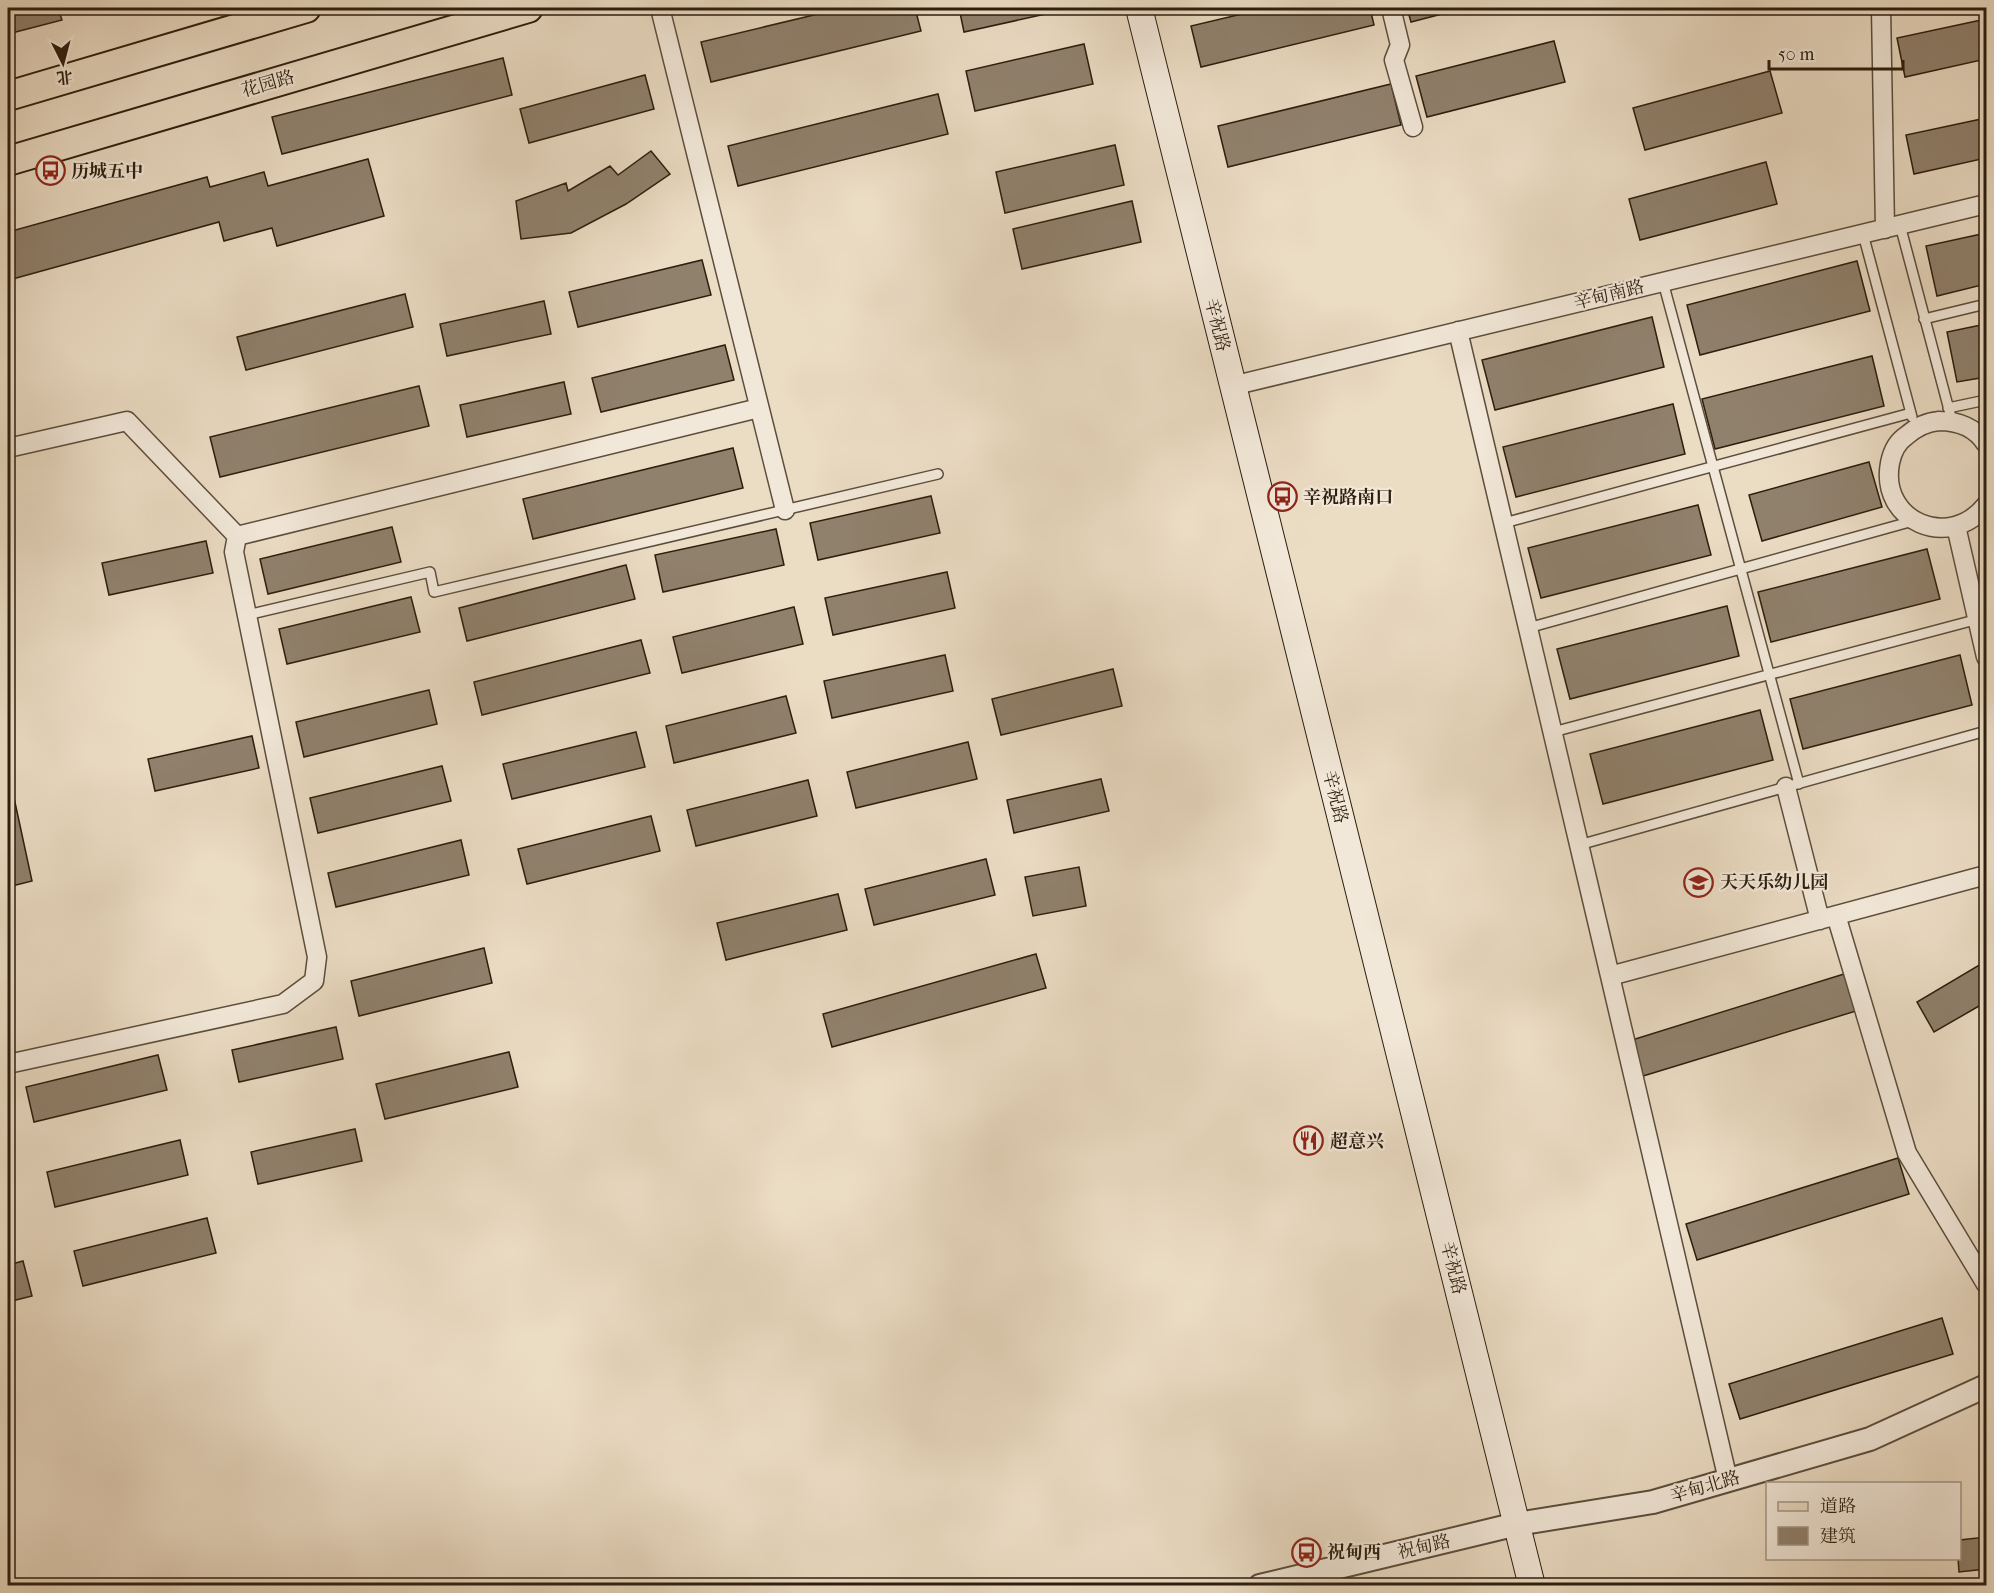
<svg xmlns="http://www.w3.org/2000/svg" width="1994" height="1593" viewBox="0 0 1994 1593" font-family="'IM FELL French Canon','Noto Serif SC',serif">
  <style>
    .building { fill: #90816d; stroke: #2d1e0e; stroke-width: 1.5 }
    .lines { fill: none; stroke-linecap: round; stroke-linejoin: round }
    .service-casing { stroke: #5c4e3c; stroke-width: 12 }
    .minor-casing { stroke: #5c4e3c; stroke-width: 21 }
    .tertiary-casing { stroke: #5c4e3c; stroke-width: 26 }
    .secondary-casing { stroke: #2d1e0e; stroke-width: 28 }
    .primary-casing { stroke: #2d1e0e; stroke-width: 32 }
    .service { stroke: #f2e8d9; stroke-width: 9 }
    .minor { stroke: #f2e8d9; stroke-width: 18 }
    .tertiary { stroke: #f2e8d9; stroke-width: 22 }
    .secondary { stroke: #f2e8d9; stroke-width: 26 }
    .primary { stroke: #ebdcc4; stroke-width: 28 }
    .labels { text-anchor: middle; dominant-baseline: central; stroke-width: 4.5; stroke-linejoin: round; paint-order: stroke }
    .street-label { font-size: 18px; fill: #2d1e0e; stroke: #f2e8d9 }
    .poi-label { font-size: 18px; font-weight: bold; fill: #2d1e0e; stroke: #f2e8d9; text-anchor: start }
  </style>
  <rect width="100%" height="100%" fill="#ebdcc4"/>
  <filter id="stains"><feTurbulence type="fractalNoise" baseFrequency=".00333" numOctaves="4"/><feColorMatrix values="0 0 0 0 .2 0 0 0 0 .09 0 0 0 0 .02 0 0 0 .5 -.17"/></filter>
  <radialGradient id="worn" r=".72"><stop offset=".6" stop-color="#630" stop-opacity="0"/><stop offset="1" stop-color="#630" stop-opacity=".3"/></radialGradient>
  <path class="building" d="M8 8H58L62 20 8 34Z
    M843 8H915L921 31 711 82 701 42Z
    M959 8H1073L964 32Z
    M1267 8H1370L1374 25 1201 67 1191 26Z
    M1407 8H1465L1411 22Z
    M1986 19V59L1905 77 1897 38Z
    M1554 41 1565 82 1427 117 1416 76Z
    M1084 44 1093 84 975 111 966 71Z
    M503 58 512 95 282 154 272 117Z
    M1770 71 1782 113 1645 150 1633 108Z
    M645 75 654 109 529 143 520 109Z
    M1391 84 1401 125 1228 167 1218 126Z
    M938 94 948 134 738 186 728 146Z
    M1986 118V158L1914 174 1906 135Z
    M1115 145 1124 185 1005 213 996 172Z
    M651 151 670 174 626 204 571 233 521 239 516 201 566 183 568 191 610 166 618 175Z
    M368 159 384 216 277 246 272 228 224 241 219 222 9 280 8 273V232L207 177 210 187 264 172 268 186Z
    M1766 162 1777 204 1640 240 1629 199Z
    M1132 201 1141 242 1022 269 1013 229Z
    M1986 233V284L1937 296 1926 246Z
    M702 260 711 295 578 327 569 292Z
    M1857 261 1870 311 1700 355 1687 305Z
    M405 294 413 327 246 370 237 337Z
    M544 301 551 334 447 356 440 324Z
    M1652 317 1664 367 1495 410 1482 360Z
    M1986 324V377L1957 382 1947 332Z
    M725 345 734 380 601 412 592 378Z
    M1872 356 1884 406 1715 449 1702 399Z
    M8 362 14 392 8 393Z
    M564 382 571 414 467 437 460 405Z
    M419 386 429 426 220 477 210 437Z
    M1673 404 1685 454 1516 497 1503 447Z
    M733 448 743 488 533 539 523 499Z
    M1869 462 1882 507 1762 541 1749 495Z
    M931 496 940 533 818 560 810 523Z
    M1698 505 1711 555 1541 598 1528 548Z
    M392 527 401 562 268 594 260 559Z
    M776 529 784 565 663 592 655 555Z
    M206 541 213 573 109 595 102 563Z
    M1927 549 1940 599 1771 642 1758 592Z
    M626 565 635 599 467 641 459 608Z
    M947 572 955 608 833 635 825 598Z
    M411 597 420 632 287 664 279 629Z
    M1727 606 1739 656 1570 699 1557 649Z
    M794 607 803 644 682 673 673 637Z
    M641 640 650 673 482 715 474 682Z
    M945 655 953 691 832 718 824 681Z
    M1960 655 1972 705 1803 749 1790 699Z
    M1113 669 1122 706 1001 735 992 699Z
    M429 690 437 724 304 757 296 722Z
    M786 696 796 733 674 763 666 726Z
    M1760 710 1773 760 1603 804 1590 754Z
    M636 732 645 767 512 799 503 764Z
    M252 736 259 768 155 791 148 759Z
    M968 742 977 779 856 808 847 772Z
    M442 766 451 801 318 833 310 798Z
    M8 770 32 881 8 887Z
    M1101 779 1109 811 1014 833 1007 800Z
    M808 780 817 816 696 846 687 810Z
    M651 816 660 851 527 884 518 849Z
    M461 840 469 875 336 907 328 873Z
    M986 859 995 895 874 925 865 889Z
    M1079 867 1086 906 1033 916 1025 877Z
    M838 894 847 930 726 960 717 923Z
    M484 948 492 983 359 1016 351 981Z
    M1036 954 1046 988 832 1047 823 1014Z
    M1986 961V1002L1934 1032 1917 1002Z
    M1844 974 1856 1011 1643 1076 1632 1040Z
    M336 1027 343 1059 239 1082 232 1050Z
    M509 1052 518 1087 385 1119 376 1084Z
    M158 1055 167 1090 34 1122 26 1087Z
    M355 1129 362 1161 258 1184 251 1152Z
    M180 1140 188 1175 55 1207 47 1172Z
    M1898 1158 1909 1194 1697 1260 1686 1224Z
    M8 1191 14 1217 8 1219Z
    M207 1218 216 1253 83 1286 74 1251Z
    M23 1261 32 1296 8 1302V1265Z
    M1942 1318 1953 1354 1740 1419 1729 1384Z
    M1986 1537V1569L1959 1572 1958 1558H1960V1540Z"/>
  <g class="lines">
    <defs>
      <path id="service" d="M1900 225 1952 421
        M1863 234 1912 417
        M1663 282 1799 784
        M1924 319 1986 304
        M1948 408 1986 400
        M1504 523 1911 413
        M247 615 430 572 434 592 938 474
        M1528 628 1913 521
        M1553 732 1986 617
        M1579 845 1986 731"/>
      <path id="minor" d="M660 8 785 510
        M1391 8 1400 45 1394 60 1413 127
        M1881 8 1885 229
        M1458 331 1610 976 1986 875
        M1232 386 1986 204
        M1986 444C1976 428 1958 421 1939 421 1926 422 1915 428 1906 436 1897 442 1892 453 1890 463 1879 522 1950 551 1986 505
        M8 448 127 421 237 536 759 408
        M1956 526 1986 657
        M1786 787 1820 920
        M1836 915 1907 1153 1986 1284
        M1610 976 1728 1480
        M8 1064 283 1004 314 981 317 957 234 552 237 536"/>
      <path id="tertiary" d="M1260 1586 1517 1524 1653 1502 1870 1439 1986 1386"/>
      <path id="secondary" d="M1139 8 1532 1586"/>
      <path id="primary" d="M8 96 306 8
        M8 161 528 8"/>
    </defs>
    <use href="#service" class="service-casing"/>
    <use href="#minor" class="minor-casing"/>
    <use href="#tertiary" class="tertiary-casing"/>
    <use href="#secondary" class="secondary-casing"/>
    <use href="#primary" class="primary-casing"/>
    <use href="#service" class="service"/>
    <use href="#minor" class="minor"/>
    <use href="#tertiary" class="tertiary"/>
    <use href="#secondary" class="secondary"/>
    <use href="#primary" class="primary"/>
  </g>
  <defs>
    <symbol id="bus-ring" viewBox="-11 -11 22 22"><circle r="9.5" fill="#f2e8d9" stroke="#8f2418" stroke-width="1.5"/><path d="M-5-6H5V4H4V6H2V4H-2V6H-4V4H-5ZM-3.5-4V0h7V-4ZM-3.5 1.2v1.5H-2V1.2ZM2 1.2v1.5H3.5V1.2Z" fill="#8f2418"/></symbol>
    <symbol id="school-ring" viewBox="-11 -11 22 22"><circle r="9.5" fill="#f2e8d9" stroke="#8f2418" stroke-width="1.5"/><path d="M0-5L7-2L0 1L-7-2ZM-4 1L0 2.5L4 1V4Q0 6-4 4Z" fill="#8f2418"/></symbol>
    <symbol id="restaurant-ring" viewBox="-11 -11 22 22"><circle r="9.5" fill="#f2e8d9" stroke="#8f2418" stroke-width="1.5"/><path d="M-5-6h1v4h1v-4h1v4h1v-4h1v5L-1.5 .5V6h-2V.5L-5-1ZM5-6V6H3V1.5H1.5Q1.5-4 5-6Z" fill="#8f2418"/></symbol>
  </defs>
  <g fill-rule="evenodd">
    <use href="#bus-ring" x="34" y="154" width="33" height="33"/>
    <use href="#bus-ring" x="1266" y="480" width="33" height="33"/>
    <use href="#school-ring" x="1682" y="866" width="33" height="33"/>
    <use href="#restaurant-ring" x="1292" y="1124" width="33" height="33"/>
    <use href="#bus-ring" x="1290" y="1536" width="33" height="33"/>
  </g>
  <g class="labels">
    <g class="street-label">
      <text transform="translate(268 84) rotate(-16)">花园路</text>
      <text transform="translate(1609 295) rotate(-14)">辛甸南路</text>
      <text transform="translate(1217 325) rotate(76)">辛祝路</text>
      <text transform="translate(1335 797) rotate(76)">辛祝路</text>
      <text transform="translate(1453 1268) rotate(76)">辛祝路</text>
      <text transform="translate(1705 1487) rotate(-16)">辛甸北路</text>
      <text transform="translate(1424 1547) rotate(-13)">祝甸路</text>
    </g>
    <g class="poi-label">
      <text x="71" y="171">历城五中</text>
      <text x="1303" y="497">辛祝路南口</text>
      <text x="1720" y="882">天天乐幼儿园</text>
      <text x="1330" y="1141">超意兴</text>
      <text x="1327" y="1552">祝甸西</text>
    </g>
  </g>
  <rect width="1994" height="1593" fill="none" stroke="#ebdcc4" stroke-width="30"/>
  <rect x="9" y="9" width="1976" height="1575" fill="none" stroke="#2d1e0e" stroke-width="3"/>
  <rect x="15" y="15" width="1964" height="1563" fill="none" stroke="#2d1e0e" stroke-width="1.5"/>
  <rect x="1766" y="1482" width="195" height="78" fill="#f2e8d9" stroke="#a39788" stroke-width="1.5"/>
  <rect x="1778" y="1502" width="30" height="9" fill="#ebdcc4" stroke="#a39788" stroke-width="1.5"/>
  <text x="1820" y="1512" font-size="18" fill="#2d1e0e">道路</text>
  <rect x="1778" y="1527" width="30" height="18" fill="#90816d" stroke="#a39788" stroke-width="1.5"/>
  <text x="1820" y="1542" font-size="18" fill="#2d1e0e">建筑</text>
  <g transform="translate(63 63) rotate(174)" stroke="#f2e8d9" stroke-width="4.5" paint-order="stroke">
  <path d="M0-4.5L10 22L0 15L-10 22Z" fill="#2d1e0e"/>
  <text y="-9" font-size="16" font-weight="bold" text-anchor="middle" fill="#2d1e0e">北</text>
  </g>
  <path d="M1769 60v9h134v-9" fill="none" stroke="#2d1e0e" stroke-width="3"/>
  <text x="1778" y="60" font-size="18" fill="#2d1e0e" stroke="#f2e8d9" stroke-width="4.5" paint-order="stroke">50 m</text>
  <rect width="100%" height="100%" filter="url(#stains)"/>
  <rect width="100%" height="100%" fill="url(#worn)"/>
</svg>
